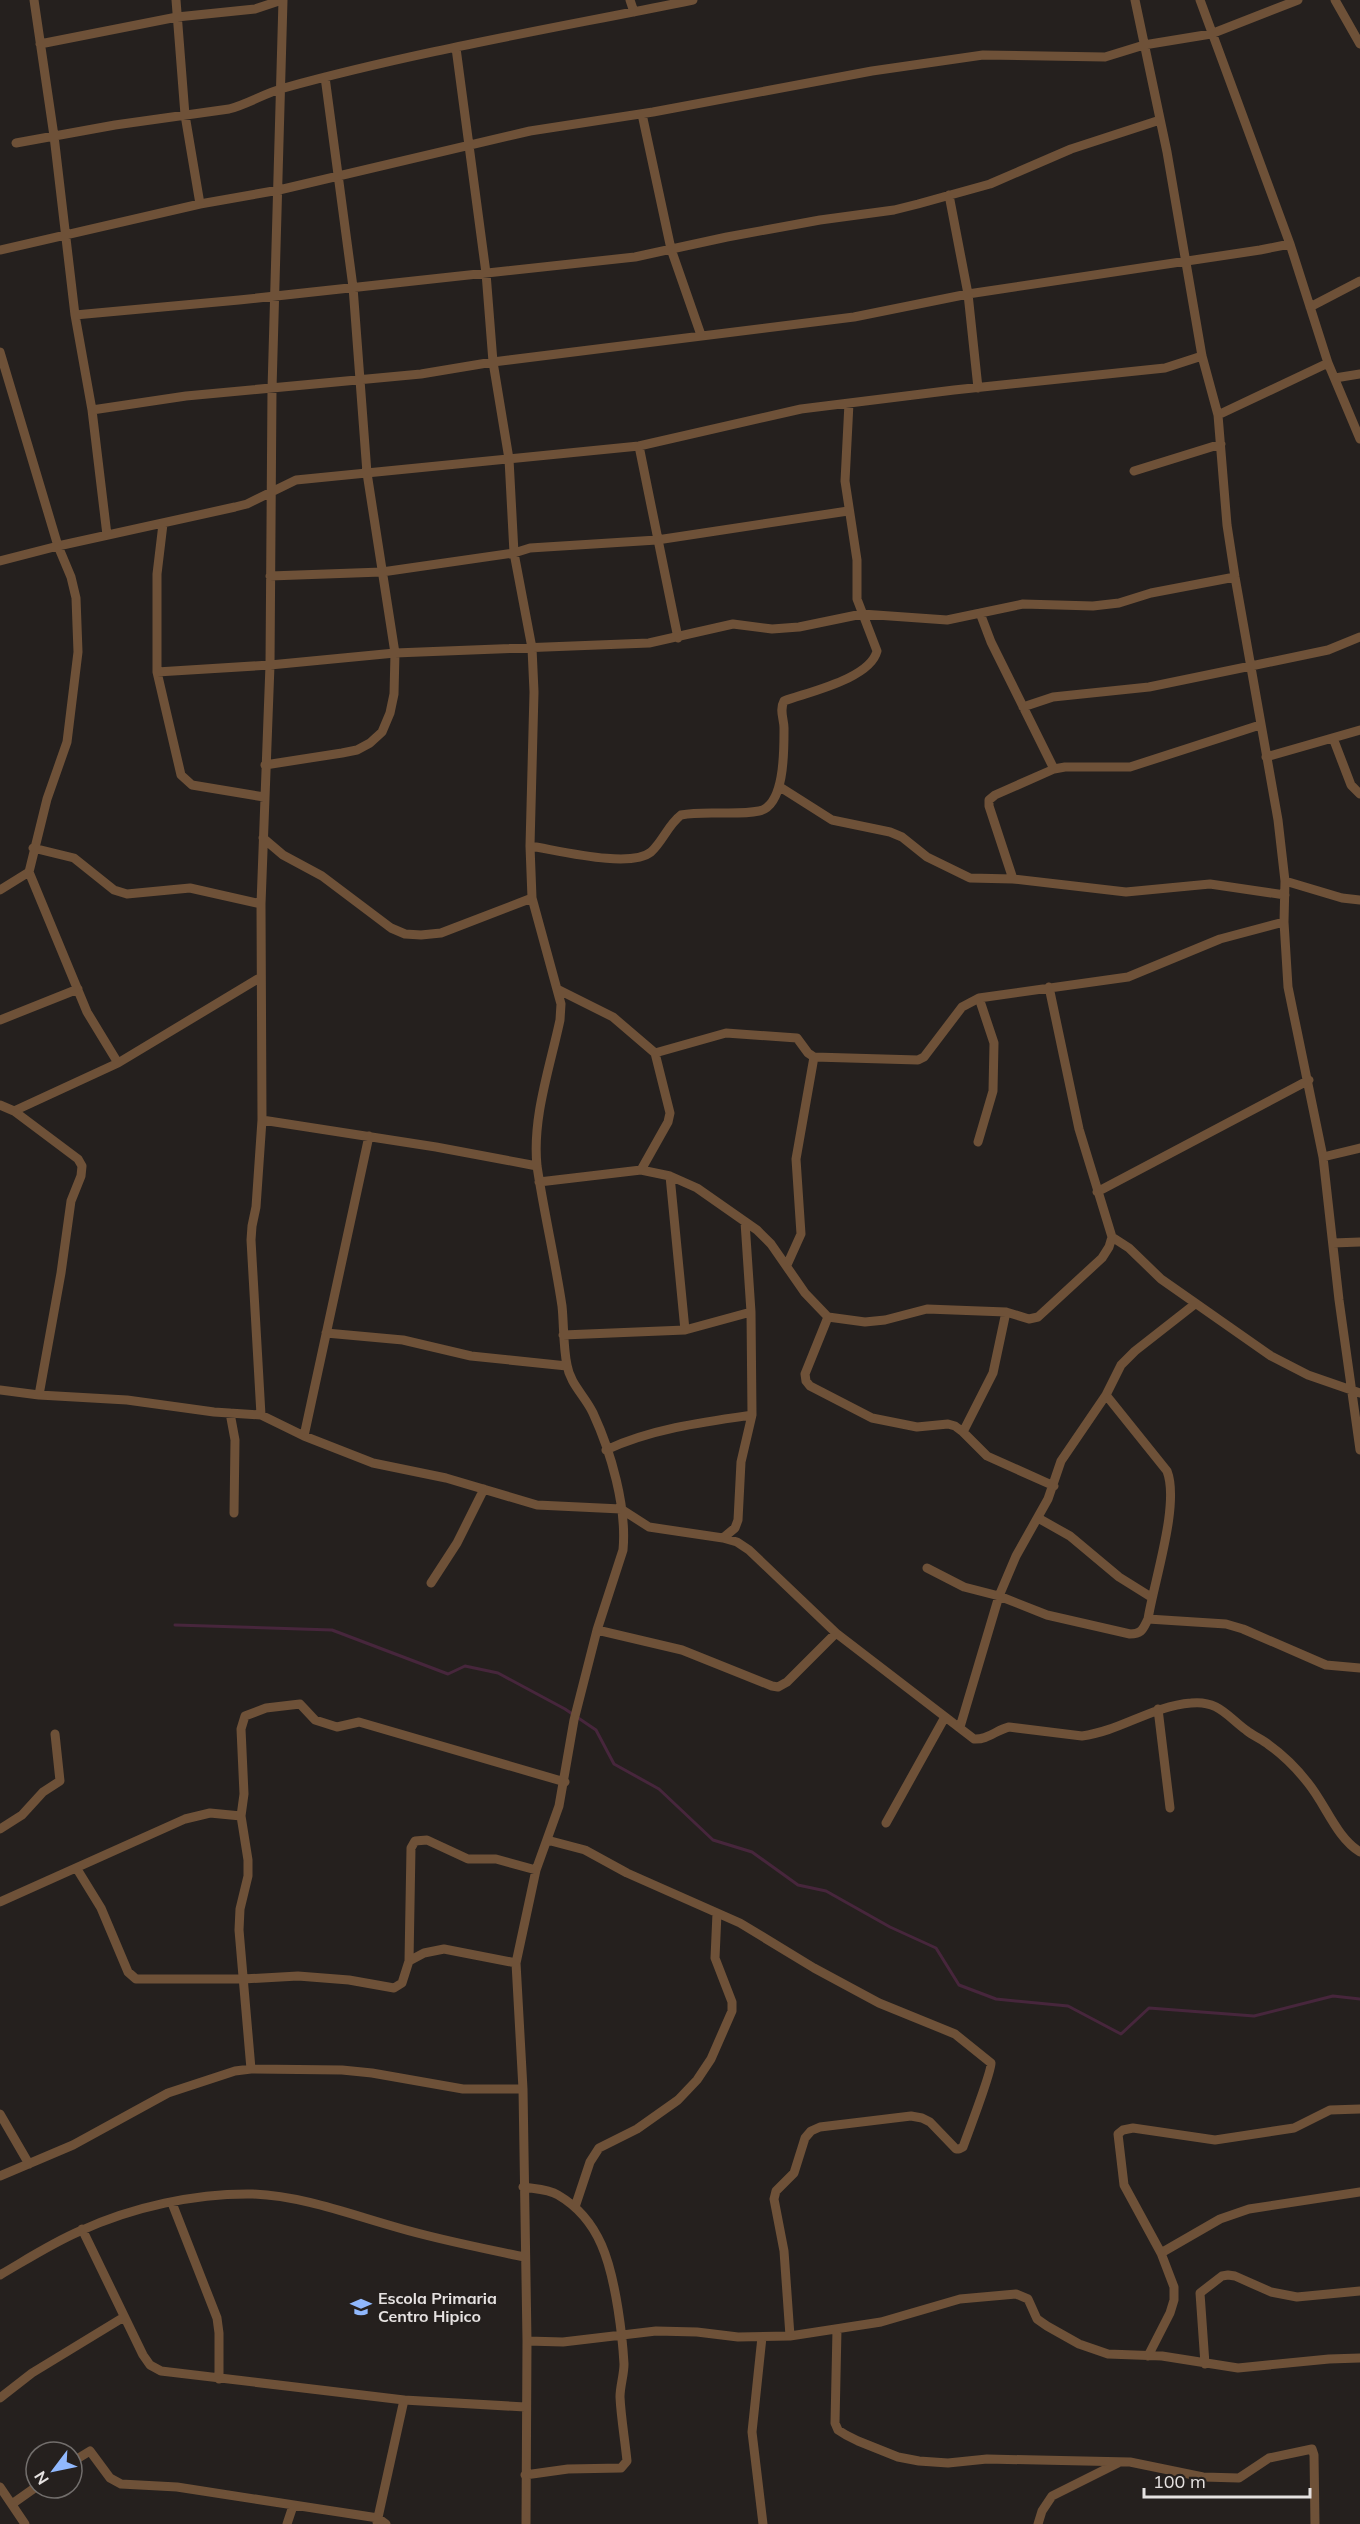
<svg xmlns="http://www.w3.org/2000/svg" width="1360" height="2524" viewBox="0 0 1360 2524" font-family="Mulish,sans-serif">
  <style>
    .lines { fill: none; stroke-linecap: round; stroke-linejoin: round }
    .stream { stroke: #47263c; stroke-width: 3 }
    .minor { stroke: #6e5138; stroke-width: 9 }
    .labels { text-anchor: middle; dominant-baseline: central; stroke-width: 4.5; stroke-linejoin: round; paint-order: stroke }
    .poi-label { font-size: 16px; font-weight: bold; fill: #e6e2e1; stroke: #25201e; text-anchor: start }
  </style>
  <rect width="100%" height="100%" fill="#25201e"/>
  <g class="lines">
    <path class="stream" d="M175 1625 332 1630 448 1674 465 1666 498 1673 565 1709 596 1730 614 1764 659 1789 713 1840 752 1852 798 1885 826 1891 890 1927 936 1948 959 1985 996 1999 1068 2006 1121 2034 1149 2008 1254 2016 1333 1996 1360 1999"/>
    <path class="minor" d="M34 0 54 136 75 315 92 410 107 535
      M176 0 185 115 200 204
      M630 0 634 12
      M1135 0 1167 152 1202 356 1218 415 1227 525 1235 577 1278 820 1285 881 1284 922 1288 987 1323 1157 1339 1300 1360 1450
      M1200 0 1290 244 1328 363 1360 439
      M1335 0 1360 44
      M40 44 177 17 255 9 282 0
      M456 48 486 273 493 362 509 459 514 553 532 648 534 692 530 846 532 898 561 1004 560 1020C550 1067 532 1118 537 1166 544 1213 555 1259 562 1306 564 1325 563 1346 567 1365 570 1384 585 1396 593 1413 611 1452 627 1507 623 1550L597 1630 574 1720 559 1806 536 1870 516 1963 523 2089 527 2341 526 2524
      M642 114 671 249 701 335
      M16 143 115 125 229 109C248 104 265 93 284 88 418 51 556 28 693 0
      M949 195 968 294 978 388
      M0 250 200 204 279 190 530 131 653 112 872 71 983 55 1105 57 1144 45 1211 34 1298 0
      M1310 307 1360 281
      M75 315 239 300 635 257 727 237 820 220 894 210 918 204 990 184 1071 149 1160 120
      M0 352 58 546 71 577 76 598 78 652 67 742 47 799 29 872 87 1012 118 1063
      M1335 378 1360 374
      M92 410 186 396 421 374 493 362 854 317 968 294 1260 250 1290 244
      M1218 415 1328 363
      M639 446 678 638
      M1134 471 1221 444
      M163 524 157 574V672L181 775 192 785 264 797
      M0 561 58 546 235 507 247 504 296 480 639 446 801 409 954 390 1165 368 1202 356
      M270 576 382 572 514 553 530 548 657 540 848 511
      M980 613 991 642 1054 769
      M157 672 270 665 395 653 649 643 733 624 772 629 799 627 862 614 947 620 1023 604 1093 606 1119 603 1151 593 1235 577
      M1023 707 1053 697 1149 687 1251 666 1328 650 1360 637
      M1333 738 1351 785 1360 794
      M1266 757 1360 730
      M265 765 342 753 357 750 370 743 382 732 390 713 394 694 395 653 367 473 353 287 325 77
      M780 787 832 820 890 832 902 837 927 857 970 878 1013 879 1126 892 1210 884 1285 895
      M263 838 283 855 322 876 391 928 405 934 421 935 441 933 532 898
      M530 846C557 850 630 869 651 852 663 841 668 825 681 815 706 810 734 816 759 811 785 806 784 750 784 728 784 719 779 710 784 701 808 692 870 679 877 651L857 599V560L845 481 849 403
      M33 848 74 858 114 890 127 894 190 888 261 904
      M1013 879 989 806V800L995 795 1054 769 1065 767H1130L1260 725
      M1285 881 1342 898 1360 900
      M0 890 29 872
      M559 990 613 1017 655 1053 670 1113 668 1122 641 1170
      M0 1020 78 989
      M655 1053 726 1033 797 1038 808 1053 814 1057 918 1060 924 1057 962 1007 979 998 1128 977 1220 939 1284 922
      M0 1105 14 1111 78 1159 82 1166 81 1176 71 1201 61 1273 39 1395
      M14 1111 118 1063 261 977
      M262 1120 436 1147 537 1166
      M978 1142 993 1091 994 1043 979 998
      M1323 1157 1360 1148
      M670 1176 685 1330
      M539 1182 641 1170 670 1176 697 1188 757 1230 771 1244 805 1293 828 1317 865 1322 885 1320 927 1309 1006 1312 1029 1319 1038 1317 1102 1258 1109 1247 1112 1237 1079 1129 1049 987
      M1097 1192 1309 1080
      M1112 1237 1129 1248 1161 1279 1271 1356 1308 1375 1360 1393
      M1333 1243 1360 1242
      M787 1265 801 1234 796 1159 814 1057
      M828 1317 805 1374 806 1381 810 1386 872 1418 917 1427 948 1424 955 1426 963 1432 987 1456 1054 1486
      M326 1333 403 1340 471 1356 567 1366
      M563 1335 685 1330 751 1312
      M0 1390 39 1395 127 1400 214 1412 261 1415 304 1436 373 1463 446 1478 537 1505 621 1509 649 1527 723 1538 737 1542 749 1550 836 1633 974 1739C988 1740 996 1730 1009 1727L1082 1736C1120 1731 1152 1706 1191 1703 1218 1700 1227 1716 1246 1730 1253 1736 1262 1739 1269 1745 1283 1755 1297 1769 1308 1783 1326 1805 1336 1837 1360 1852
      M230 1413 235 1440 234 1513
      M261 1415 251 1240 252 1226 256 1207 262 1120 261 904 270 665 272 389 283 0
      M963 1432 993 1373 1006 1312
      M304 1436 369 1136
      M606 1450C651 1429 703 1422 752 1415
      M1038 1518 1070 1536 1119 1577 1151 1597
      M723 1538 735 1528 738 1520 741 1462 752 1415 751 1312 745 1222
      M927 1568 964 1587 999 1596 1047 1615 1130 1634C1142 1634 1143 1629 1148 1619 1154 1581 1180 1504 1167 1471L1106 1395
      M431 1583 457 1543 484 1489
      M1148 1619 1226 1624 1243 1629 1326 1665 1360 1668
      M597 1630 682 1650 772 1686 778 1687 787 1682 836 1633
      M1158 1709 1170 1808
      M960 1727 999 1596 1016 1556 1048 1499 1061 1461 1106 1395 1121 1365 1135 1351 1195 1304
      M886 1823 945 1717
      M0 1829 22 1815 43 1792 60 1781 55 1734
      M547 1840 585 1850 627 1873 740 1923 814 1968 879 2003 955 2034 991 2063C992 2071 968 2133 963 2147L959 2149H956L930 2122 922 2118 911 2116 820 2127 811 2131 805 2138 794 2173 776 2191 774 2199 784 2251 790 2336
      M77 1869 101 1908 128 1972 136 1979H243L298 1976 349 1980 394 1988 402 1983 409 1961 424 1953 444 1949 516 1963
      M0 1902 185 1819 210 1813 241 1816
      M409 1961 411 1848 415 1841 427 1840 468 1859H496L536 1870
      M251 2069 239 1930 240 1909 248 1876V1860L241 1816 244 1794 241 1729 245 1716 266 1708 300 1704 315 1720 337 1727 359 1722 565 1782
      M0 2114 29 2164
      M0 2176 73 2145 168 2093 235 2071 251 2069 342 2070 372 2073 463 2089H523
      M523 2187C534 2189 548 2189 558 2195 601 2220 611 2265 618 2309 621 2328 623 2346 624 2364 624 2375 620 2386 620 2397 621 2418 625 2440 627 2461L621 2468 568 2469 525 2475
      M172 2203 217 2318 219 2333V2379
      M575 2207 590 2162 599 2148 637 2129 678 2100 697 2080 711 2059 732 2011V2002L715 1958 717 1913
      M82 2229 143 2355 150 2365 161 2371 404 2400 525 2407
      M1161 2253 1220 2219 1249 2209 1360 2192
      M0 2275C26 2260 52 2243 80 2231 132 2207 196 2193 253 2194 303 2196 352 2215 399 2228 440 2240 482 2248 524 2257
      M837 2329 835 2423 838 2430 846 2435 858 2441 898 2457 919 2461 948 2463 987 2459 1130 2462 1203 2477 1239 2478 1269 2458 1312 2449 1314 2455 1315 2524
      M762 2337 752 2432 763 2524
      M527 2341 563 2342 656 2331 697 2332 738 2337 790 2336 881 2322 960 2299 1016 2294 1028 2299 1037 2319 1047 2326 1079 2344 1108 2354 1162 2356 1238 2368 1329 2359 1360 2358
      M1148 2356 1170 2313 1174 2300V2287L1161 2253 1124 2185 1118 2134 1123 2130 1133 2128 1215 2140 1294 2128 1330 2110 1360 2109
      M1205 2364 1200 2293 1222 2276 1228 2275 1235 2276 1271 2292 1297 2297 1360 2291
      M0 2398 32 2373 124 2317
      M72 2462 90 2451 110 2478 121 2484 177 2487 378 2518 386 2524
      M0 2487 25 2524
      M12 2504 36 2487
      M377 2522 404 2400
      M287 2524 293 2506
      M1038 2524 1042 2511 1052 2496 1118 2463"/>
  </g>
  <defs>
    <symbol id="school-bare" viewBox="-9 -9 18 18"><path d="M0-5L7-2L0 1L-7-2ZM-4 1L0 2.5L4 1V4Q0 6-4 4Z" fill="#90b8fd" stroke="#25201e" stroke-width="2.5" paint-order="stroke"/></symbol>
  </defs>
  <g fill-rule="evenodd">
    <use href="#school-bare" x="346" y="2292" width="30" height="30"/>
  </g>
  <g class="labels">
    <g class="poi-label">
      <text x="378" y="2298">Escola Primaria<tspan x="378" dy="18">Centro Hipico</tspan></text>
    </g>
  </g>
  <g transform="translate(54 2470) rotate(238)"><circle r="28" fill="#25201e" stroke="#726e6c" stroke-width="1.5"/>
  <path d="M0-4.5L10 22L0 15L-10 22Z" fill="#90b8fd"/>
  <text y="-9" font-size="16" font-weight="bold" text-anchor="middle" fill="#e6e2e1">N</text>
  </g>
  <path d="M1144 2488v9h166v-9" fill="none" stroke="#e6e2e1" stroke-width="3"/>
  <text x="1153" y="2488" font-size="18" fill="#e6e2e1" stroke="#25201e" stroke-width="4.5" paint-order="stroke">100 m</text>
</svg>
